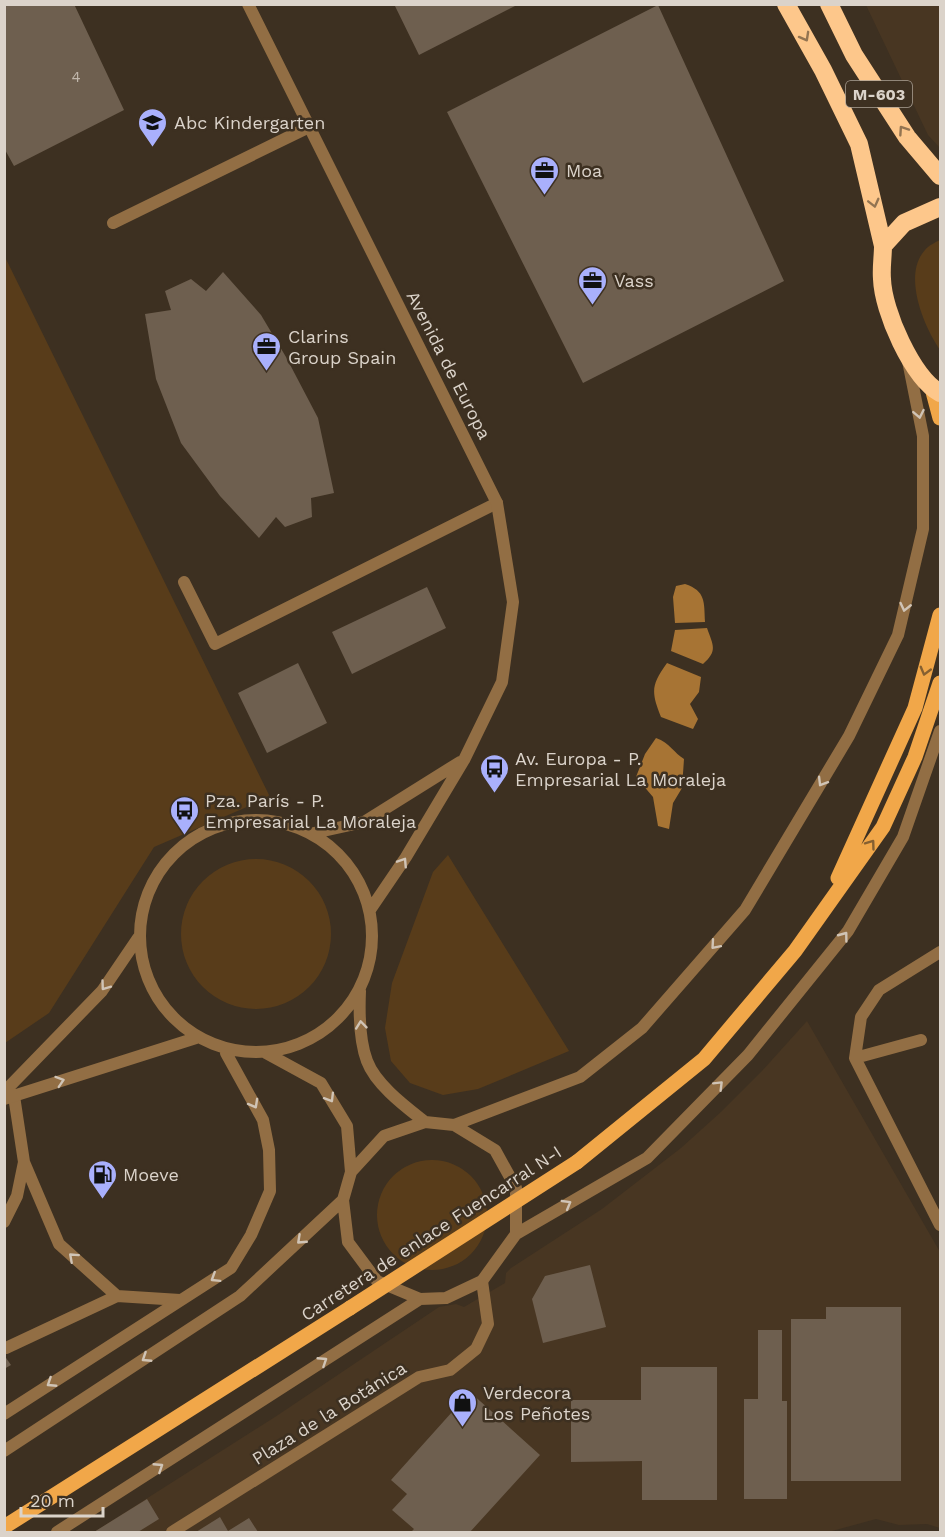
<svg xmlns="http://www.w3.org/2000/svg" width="945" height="1537" viewBox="0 0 945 1537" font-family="'Work Sans',sans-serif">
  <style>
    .built { fill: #483622 }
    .green { fill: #583c1a }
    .water { fill: #a77434 }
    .building { fill: #6e5f4f }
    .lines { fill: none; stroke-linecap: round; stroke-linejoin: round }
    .lane { stroke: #926e44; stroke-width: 12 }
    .street { stroke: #926e44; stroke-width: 12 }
    .primary { stroke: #f1a749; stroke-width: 15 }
    .highway { stroke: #fdc78b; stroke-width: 18 }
    .primary-bridge { stroke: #f1a749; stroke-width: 15 }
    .oneway { stroke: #937451 }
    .oneway2 { stroke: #d0c4b6 }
    .oneway3 { stroke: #856031 }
    .labels { text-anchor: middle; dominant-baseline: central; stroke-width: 5; stroke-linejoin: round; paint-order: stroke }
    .number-label { font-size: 15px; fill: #c0b6ab }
    .shield { fill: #3d3021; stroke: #aca297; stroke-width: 1.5 }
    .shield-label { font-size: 16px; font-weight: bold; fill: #dbd3ca }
    .poi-label { font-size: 18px; fill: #dbd3ca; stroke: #3d3021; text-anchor: start }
    .street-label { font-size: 18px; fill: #dbd3ca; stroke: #3d3021 }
  </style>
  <rect width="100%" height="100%" fill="#3d3021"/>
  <path class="built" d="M866 5H940V148L928 135Z
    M807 1021 940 1252V1528L927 1524 899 1525 876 1519 832 1531 819 1532H94L275 1417 439 1307 456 1304 464 1307 505 1283 506 1273 511 1268 602 1209 681 1148 722 1111 762 1071Z"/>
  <path class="green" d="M940 240V350C924 327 902 275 925 250 928 246 936 242 940 240Z
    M5 257 270 797 154 847 49 1013 5 1043Z
    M448 855 569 1051 478 1089 443 1095 410 1083 391 1061 385 1028 392 983 433 872Z
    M181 934a75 75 0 1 1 150 0a75 75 0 1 1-150 0Z
    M377 1215a55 55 0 1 1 110 0a55 55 0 1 1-110 0Z"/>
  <path class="water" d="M685 584C706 591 704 602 705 622L675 623 673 597 676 586Z
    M707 628C713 645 718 651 703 664L671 651 675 630Z
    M667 663 701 677 699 692 690 704 698 719 693 729 661 717C651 692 651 685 667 663Z
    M656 738C670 743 674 753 684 759L682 788 673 803 669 829 658 826 653 797 636 777 645 754Z"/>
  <path class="building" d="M4 4H74L124 110 14 166 4 148Z
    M394 4H519L419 55Z
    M658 5 784 281 583 383 447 112Z
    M223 272 261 315 286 357 318 418 334 493 311 498 312 517 285 527 276 517 259 538 220 496 181 443 156 379 145 314 171 310 165 291 191 279 206 291Z
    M427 587 446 628 352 674 332 632Z
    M298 663 327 723 267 753 238 693Z
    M590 1265 606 1327 543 1343 532 1299 545 1276Z
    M826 1307H901V1481H791V1319H826Z
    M758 1330H782V1401H787V1499H744V1399H758Z
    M4 1355 11 1365 4 1369Z
    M641 1367H717V1500H642V1461L571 1462V1400H641Z
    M470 1392 540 1455 470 1532H411L414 1529 392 1510 407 1494 391 1480Z
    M147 1499 159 1519 138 1532H94Z
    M220 1517 228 1531 249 1518 258 1532H196Z"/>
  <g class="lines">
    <path class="lane" d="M113 223 309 127
      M184 582 215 644 497 503
      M940 952 879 990 861 1017 855 1058 940 1225
      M855 1058 921 1040
      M24 1162 59 1244 117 1296
      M4 1222 17 1196 24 1162 14 1096
      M6 1348 117 1296 180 1300
      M172 1532 419 1377 450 1370 476 1349 488 1324 482 1281"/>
    <path class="street" d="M248 4 497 503 513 602 502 682 464 760 406 857 370 910
      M140 936a116 116 0 1 1 232 0a116 116 0 1 1-232 0Z
      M314 833 364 822 460 762
      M360 991C359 1014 359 1040 367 1061 376 1085 406 1107 425 1122
      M266 1053 321 1083 347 1126 351 1172 343 1200 348 1242 377 1281 420 1299 446 1298 482 1281 516 1234 647 1158 748 1055 848 931 903 837 940 731
      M4 1092 102 991 138 938
      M4 1099 196 1038
      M454 1125 495 1150 516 1188V1234
      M351 1172 384 1136 425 1122 454 1125 580 1077 642 1028 745 910 849 736 898 635 923 529V436L908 361
      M4 1414 231 1268 251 1235 270 1191 269 1150 263 1120 226 1053
      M4 1451 240 1296 343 1200
      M57 1532 420 1299"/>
    <path class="primary" d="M932 388 940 418
      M838 878 915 708 940 615
      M577 1162 704 1059 795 951 883 827 915 757 940 683
      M4 1527 350 1308"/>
    <path class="highway" d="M786 4 823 70 859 144 883 246
      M829 4 854 55 907 137 940 176
      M940 207 904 223 883 246C883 256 881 268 882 279 883 311 912 377 940 393"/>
    <path class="primary-bridge" d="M350 1308 577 1162"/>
  </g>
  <defs><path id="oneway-chevron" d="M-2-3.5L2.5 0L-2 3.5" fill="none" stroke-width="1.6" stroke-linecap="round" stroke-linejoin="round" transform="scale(1.5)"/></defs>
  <g class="oneway">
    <use href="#oneway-chevron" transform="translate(805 37) rotate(61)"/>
    <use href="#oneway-chevron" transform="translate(903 130) rotate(-124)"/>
    <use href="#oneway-chevron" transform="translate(874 203) rotate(76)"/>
  </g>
  <g class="oneway2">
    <use href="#oneway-chevron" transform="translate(919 414) rotate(79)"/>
    <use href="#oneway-chevron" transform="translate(905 607) rotate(103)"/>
    <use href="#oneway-chevron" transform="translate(822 782) rotate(121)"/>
    <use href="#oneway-chevron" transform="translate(403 862) rotate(-57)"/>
    <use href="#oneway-chevron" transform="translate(844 936) rotate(-53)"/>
    <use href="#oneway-chevron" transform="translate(715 945) rotate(131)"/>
    <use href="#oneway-chevron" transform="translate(105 986) rotate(126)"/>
    <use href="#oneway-chevron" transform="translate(361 1025) rotate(-96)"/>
    <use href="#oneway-chevron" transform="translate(60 1081) rotate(-18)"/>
    <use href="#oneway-chevron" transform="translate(719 1085) rotate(-45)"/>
    <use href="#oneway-chevron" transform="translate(330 1098) rotate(59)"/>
    <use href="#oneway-chevron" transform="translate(254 1104) rotate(61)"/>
    <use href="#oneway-chevron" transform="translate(567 1204) rotate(-30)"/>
    <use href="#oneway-chevron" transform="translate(301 1240) rotate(137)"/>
    <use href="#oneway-chevron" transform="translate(73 1257) rotate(-138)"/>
    <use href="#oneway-chevron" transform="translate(215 1278) rotate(148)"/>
    <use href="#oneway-chevron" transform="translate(146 1358) rotate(147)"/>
    <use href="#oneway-chevron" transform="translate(323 1361) rotate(-33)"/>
    <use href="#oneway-chevron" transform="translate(51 1383) rotate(147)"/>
    <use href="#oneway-chevron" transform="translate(159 1467) rotate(-33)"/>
  </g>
  <g class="oneway3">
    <use href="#oneway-chevron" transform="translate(925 671) rotate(105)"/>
    <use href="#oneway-chevron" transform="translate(871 844) rotate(-54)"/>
  </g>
  <defs>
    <symbol id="school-pin" viewBox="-11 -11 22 30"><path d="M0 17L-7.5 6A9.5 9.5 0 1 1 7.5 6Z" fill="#a9b0fc" stroke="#3d3021"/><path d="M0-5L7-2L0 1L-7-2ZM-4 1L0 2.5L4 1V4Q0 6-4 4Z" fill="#111"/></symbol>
    <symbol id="office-pin" viewBox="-11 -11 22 30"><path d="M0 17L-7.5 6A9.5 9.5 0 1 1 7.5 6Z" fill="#a9b0fc" stroke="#3d3021"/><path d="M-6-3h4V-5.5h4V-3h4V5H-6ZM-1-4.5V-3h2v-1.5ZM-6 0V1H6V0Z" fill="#111"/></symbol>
    <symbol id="bus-pin" viewBox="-11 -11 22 30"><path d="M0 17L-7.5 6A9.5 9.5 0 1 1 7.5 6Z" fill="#a9b0fc" stroke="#3d3021"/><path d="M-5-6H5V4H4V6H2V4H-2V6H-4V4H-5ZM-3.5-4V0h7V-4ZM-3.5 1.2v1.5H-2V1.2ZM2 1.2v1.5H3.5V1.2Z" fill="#111"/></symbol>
    <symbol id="fuel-pin" viewBox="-11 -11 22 30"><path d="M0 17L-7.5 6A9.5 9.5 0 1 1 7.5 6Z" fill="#a9b0fc" stroke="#3d3021"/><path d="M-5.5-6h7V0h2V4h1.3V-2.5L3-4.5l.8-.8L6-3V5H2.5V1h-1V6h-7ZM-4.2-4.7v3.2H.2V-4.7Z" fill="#111"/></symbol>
    <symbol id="shop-pin" viewBox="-11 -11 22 30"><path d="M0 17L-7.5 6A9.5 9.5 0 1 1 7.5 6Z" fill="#a9b0fc" stroke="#3d3021"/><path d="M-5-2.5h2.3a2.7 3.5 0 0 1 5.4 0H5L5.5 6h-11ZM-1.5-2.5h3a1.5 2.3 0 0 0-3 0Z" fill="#111"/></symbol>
  </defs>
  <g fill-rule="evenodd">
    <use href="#school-pin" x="136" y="106" width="33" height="45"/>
    <use href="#office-pin" x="528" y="154" width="33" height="45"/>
    <use href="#office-pin" x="576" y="264" width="33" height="45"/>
    <use href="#office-pin" x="250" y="330" width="33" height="45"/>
    <use href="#bus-pin" x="478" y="752" width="33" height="45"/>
    <use href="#bus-pin" x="168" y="794" width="33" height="45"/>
    <use href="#fuel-pin" x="86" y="1158" width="33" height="45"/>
    <use href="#shop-pin" x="446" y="1386" width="33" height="45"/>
  </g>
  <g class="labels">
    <g class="number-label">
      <text x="76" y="77">4</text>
    </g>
    <rect class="shield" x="846" y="81" width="66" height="26" rx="4.5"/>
    <g class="shield-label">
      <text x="879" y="94">M-603</text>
    </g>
    <g class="poi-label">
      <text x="174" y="122">Abc Kindergarten</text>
      <text x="566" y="170">Moa</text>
      <text x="614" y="280">Vass</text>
      <text x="288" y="336">Clarins<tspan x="288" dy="21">Group Spain</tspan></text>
      <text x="515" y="758">Av. Europa - P.<tspan x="515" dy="21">Empresarial La Moraleja</tspan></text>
      <text x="205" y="800">Pza. París - P.<tspan x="205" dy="21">Empresarial La Moraleja</tspan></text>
      <text x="123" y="1174">Moeve</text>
      <text x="483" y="1392">Verdecora<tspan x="483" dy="21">Los Peñotes</tspan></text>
    </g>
    <g class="street-label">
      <text transform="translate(449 365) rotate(63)">Avenida de Europa</text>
      <text transform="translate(431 1233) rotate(-33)">Carretera de enlace Fuencarral N-I</text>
      <text transform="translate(329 1413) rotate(-32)">Plaza de la Botánica</text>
    </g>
  </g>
  <rect width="945" height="1537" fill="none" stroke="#dbd3ca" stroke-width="12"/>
  <path d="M21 1507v9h82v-9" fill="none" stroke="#dbd3ca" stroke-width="3"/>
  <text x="30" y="1507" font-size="18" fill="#dbd3ca" stroke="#3d3021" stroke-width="4.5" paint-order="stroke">20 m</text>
</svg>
